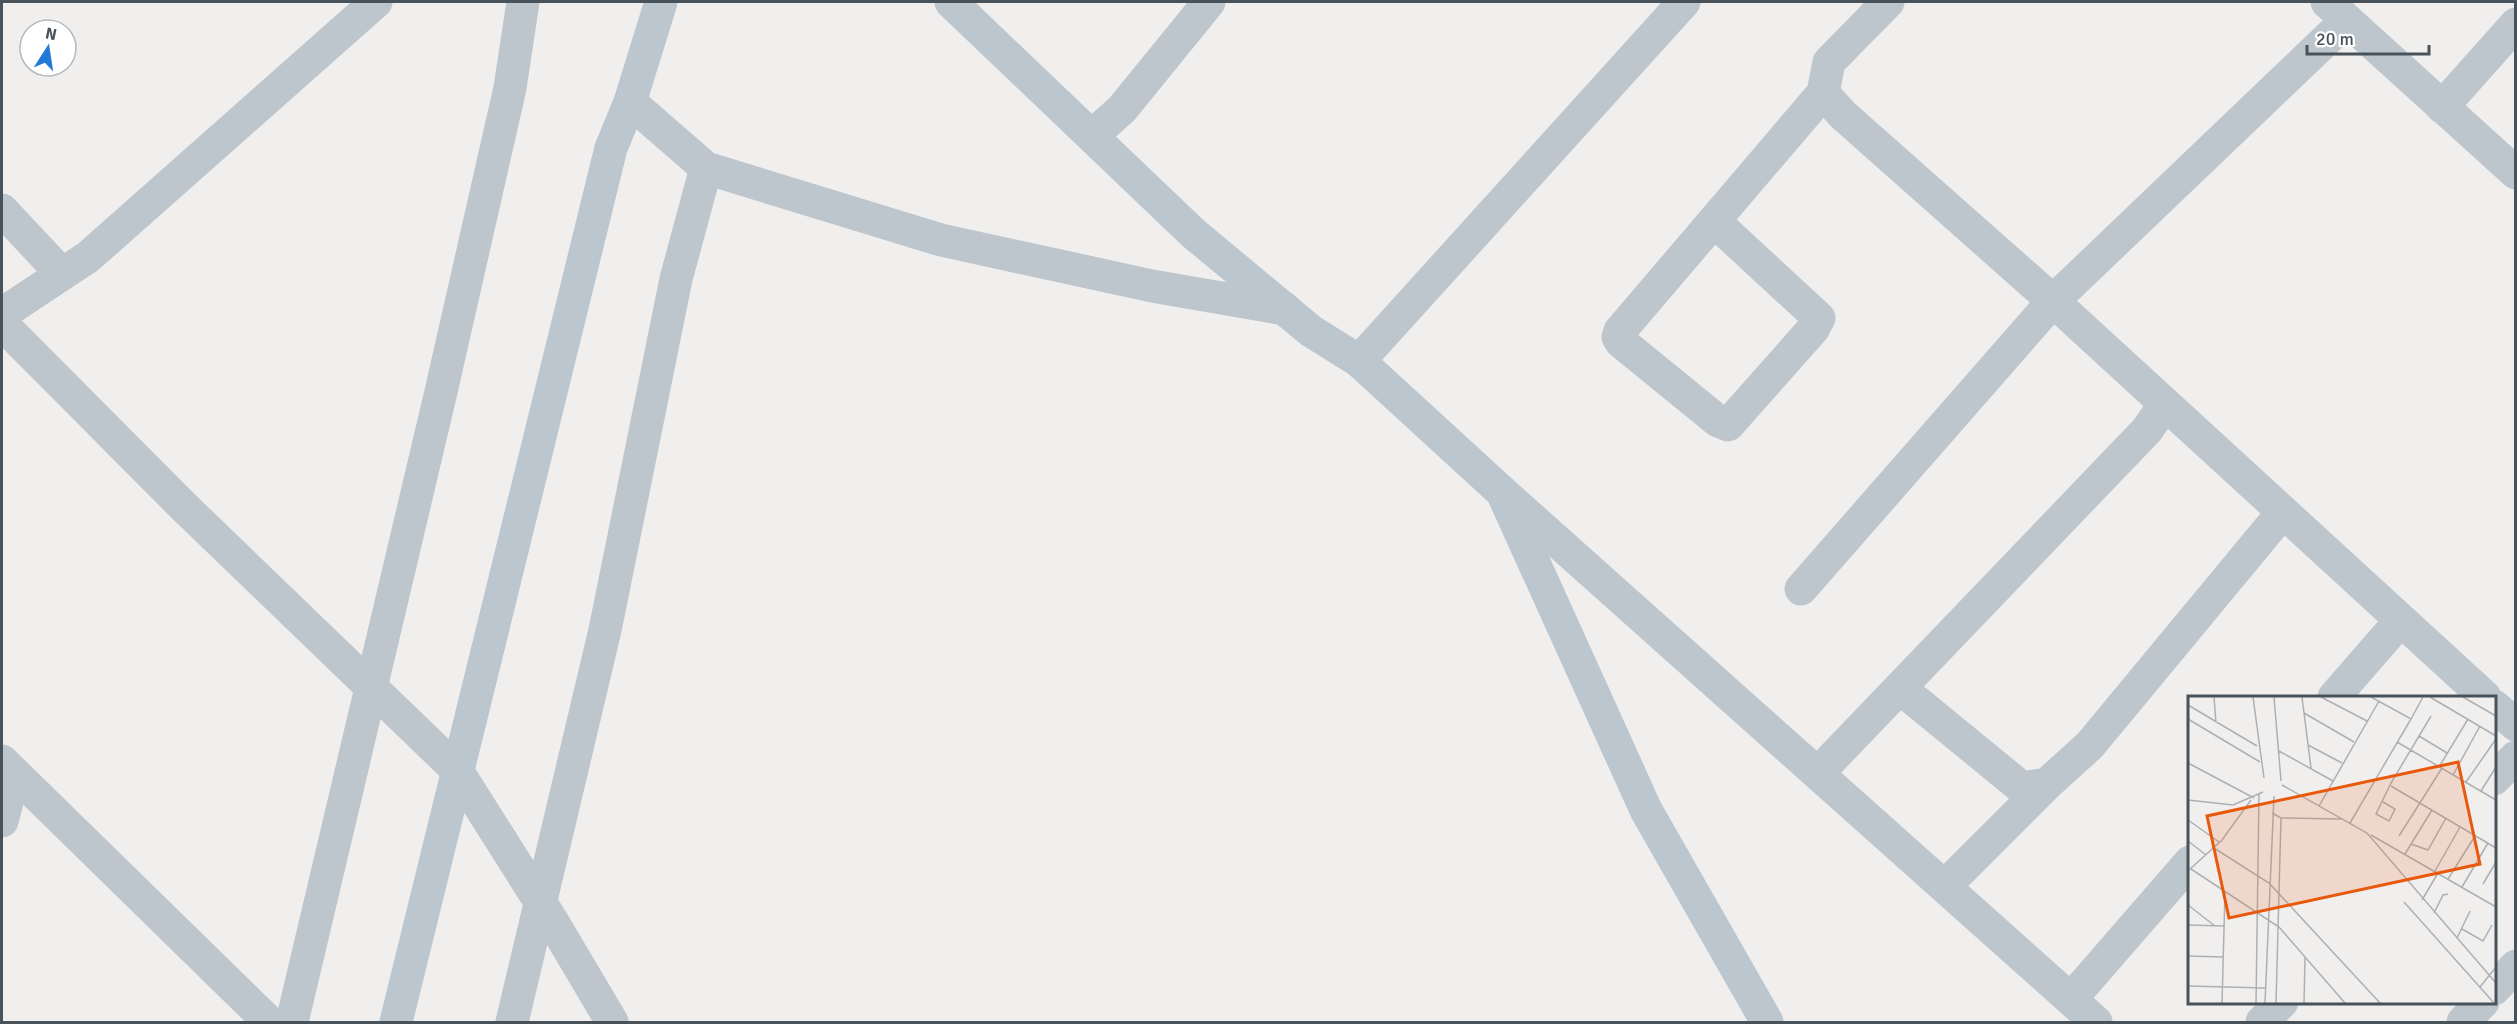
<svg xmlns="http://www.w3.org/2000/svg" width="2517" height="1024" viewBox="0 0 2517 1024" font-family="Signika,sans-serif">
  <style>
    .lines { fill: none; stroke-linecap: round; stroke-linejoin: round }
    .street { stroke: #bdc6cc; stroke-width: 33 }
    .secondary { stroke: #bbc6cf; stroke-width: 33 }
    .inset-road { fill: none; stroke: #adb0b3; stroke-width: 1.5 }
    .view { fill: #e8590c; fill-opacity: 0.15; stroke: #e8590c; stroke-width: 3 }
    .inset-edge { fill: none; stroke: #47525a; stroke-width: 3 }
  </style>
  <rect width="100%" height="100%" fill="#f1eeee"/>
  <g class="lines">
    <path class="street" d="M2327 2 2516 173
      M1823 93 1843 115 2053 301 2485 697
      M630 102 706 168 941 240 1152 286 1285 309
      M2442 107 2516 24
      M1092 136 1122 109 1209 2
      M2 210 62 274
      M1714 221 1819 318 1813 329 1728 425 1718 421 1621 342 1618 337 1620 331 1823 93 1829 62 1888 2
      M2 314 88 257 376 2
      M2 324 180 503 456 769 551 919 612 1022
      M1359 361 1684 2
      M1502 492 2096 1022
      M1801 589 2053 301 2347 20
      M1900 688 2022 788 2047 784 2090 745 2283 512
      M2334 697 2401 620
      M2494 706 2516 725
      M2 761 269 1022
      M1818 773 2147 430 2165 404
      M2494 779 2516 757
      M2 821 14 775
      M1945 886 2047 784
      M2494 989 2516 966
      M2071 999 2190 862
      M292 1022 440 396 510 88 523 2
      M512 1022 605 630 676 279 706 168
      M2262 1022 2282 1002
      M2463 1022 2483 1002"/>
    <path class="secondary" d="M951 2 1193 233 1311 331 1359 361 1502 492 1646 810 1767 1022
      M396 1022 611 148 630 102 661 2"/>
  </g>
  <g transform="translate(2188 696)">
    <rect width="308" height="308" fill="#f1eeee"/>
    <path class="inset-road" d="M26 1 28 27M65 1 76 82M86 1 93 85M114 1 123 72M133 1 179 25M183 1 223 23 235 1M242 1 308 40M275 1 308 20M0 9 69 50M116 17 166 46M0 23 72 66M231 40 259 57M209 46 308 104M120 49 154 67M91 55 145 85M0 67 66 102M251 71 280 23M265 79 292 30M278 86 308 43M94 89 179 137 308 287M203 90 308 152M293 95 308 71M0 104 45 109 75 96M195 106 207 113 201 125 188 118 203 87 243 20M131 110 191 5M84 117 93 122 153 123M0 124 31 146M162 127 223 23M183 139 308 211M211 140 254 72M0 145 18 159M223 148 240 154 258 122M26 152 81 187 192 307M217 158 244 114M3 173 91 231 157 307M1 174 34 144 63 104M247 175 272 131M260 183 287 140M295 188 308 166M274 191 300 147M234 204 250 177M216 206 306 307M0 209 27 230M246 217 255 199 260 198M0 229 36 230M274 233 295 245 304 229M269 242 282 215M0 260 35 261M0 290 78 292M292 291 308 271M34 307 37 197M68 307 71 98M77 307 86 100M88 307 93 122M116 307 117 262"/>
    <path class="view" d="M270 66 292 168 41 222 19 120Z"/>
    <rect width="308" height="308" class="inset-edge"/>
  </g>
  <rect width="2517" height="1024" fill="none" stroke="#47525a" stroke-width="6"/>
  <g transform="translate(48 48) rotate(12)"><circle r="28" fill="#ffffff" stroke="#b5babd" stroke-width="1.5"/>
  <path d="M0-4.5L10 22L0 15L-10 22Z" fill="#237ad6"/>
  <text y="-9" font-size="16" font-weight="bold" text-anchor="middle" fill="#47525a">N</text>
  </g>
  <path d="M2307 45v9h122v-9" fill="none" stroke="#47525a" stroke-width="3"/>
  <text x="2316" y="45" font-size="18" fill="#47525a" stroke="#ffffff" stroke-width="4.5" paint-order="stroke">20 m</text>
</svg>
